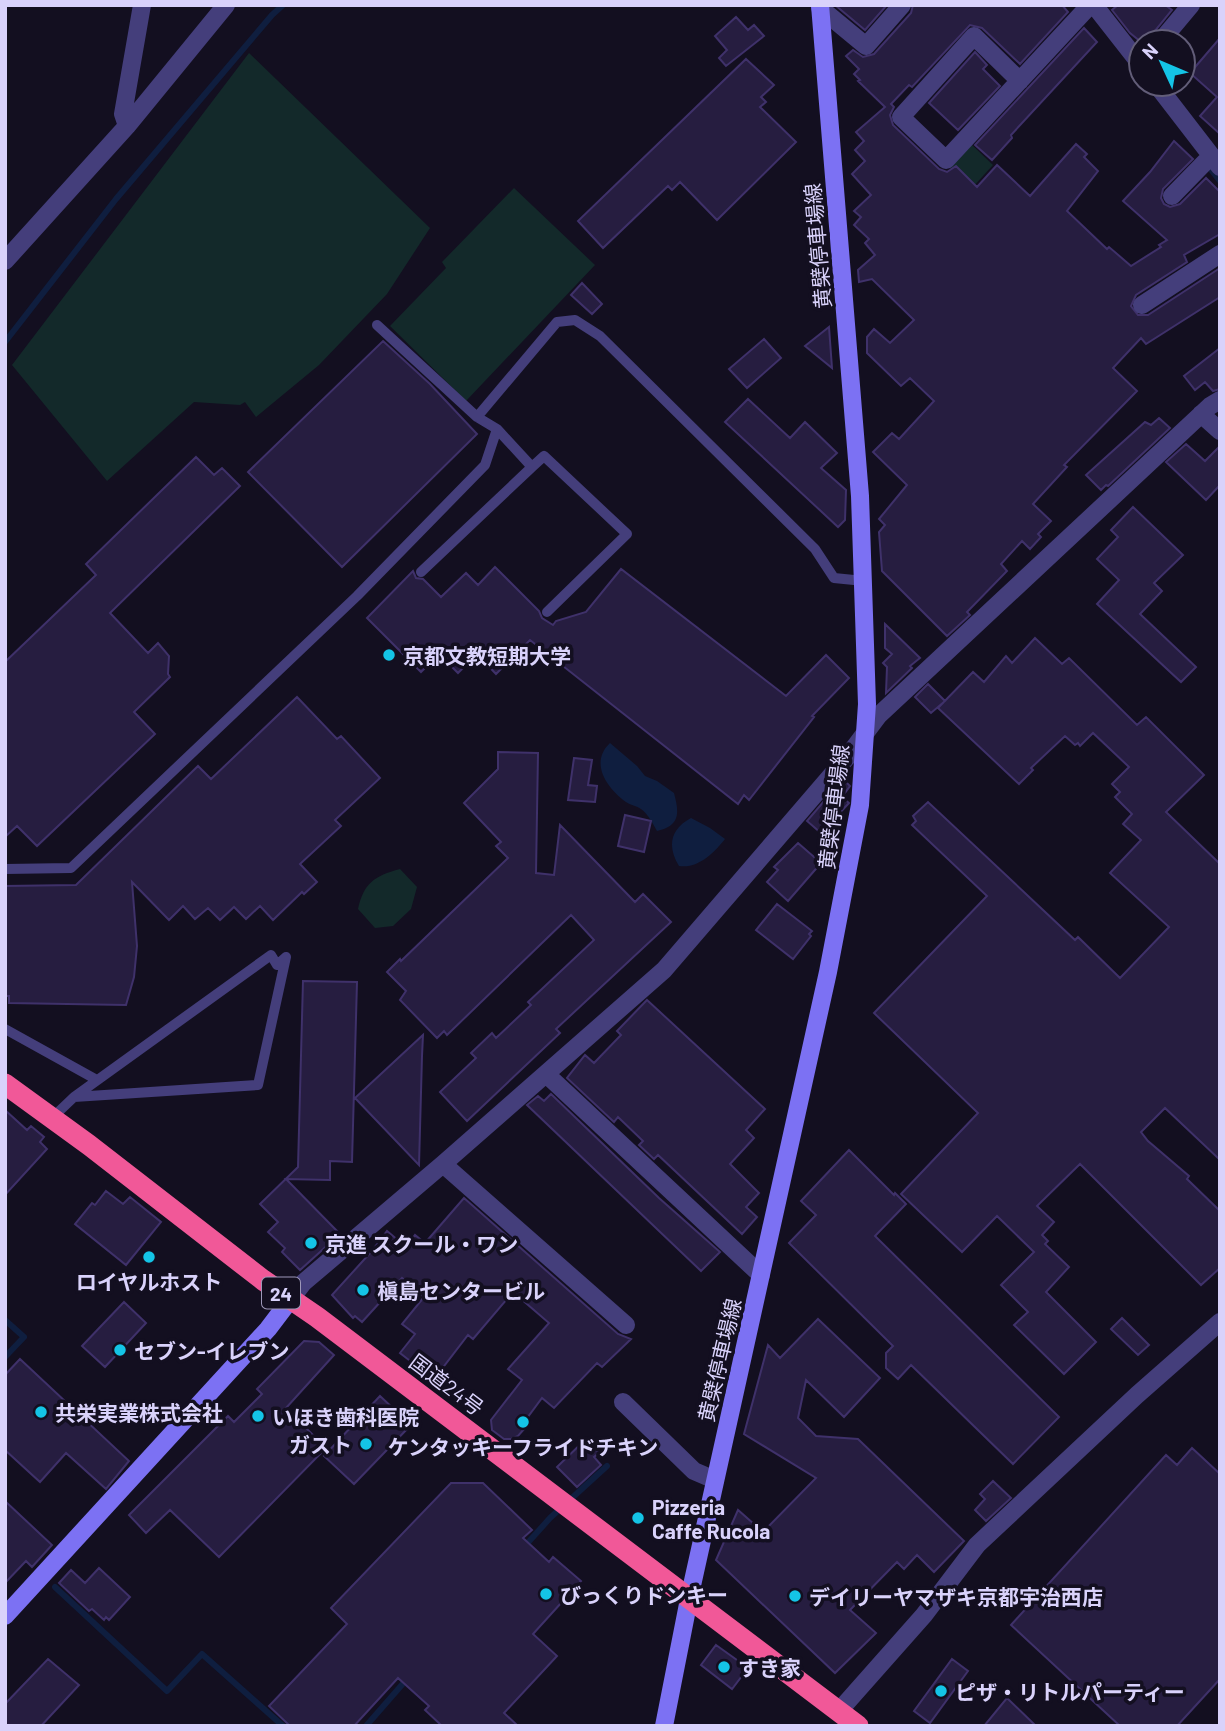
<svg xmlns="http://www.w3.org/2000/svg" width="1225" height="1731" viewBox="0 0 1225 1731" font-family="Barlow,'Noto Sans JP',sans-serif">
  <style>
    .green { fill: #13292a }
    .water { fill: #0f1e3f }
    .lines { fill: none; stroke-linecap: round; stroke-linejoin: round }
    .stream { stroke: #0f1e3f; stroke-width: 6 }
    .building { fill: #261d40; stroke: #3f316a; stroke-width: 2 }
    .lane { stroke: #443e7b; stroke-width: 10 }
    .street { stroke: #443e7b; stroke-width: 18 }
    .secondary { stroke: #7c71f3; stroke-width: 18 }
    .highway { stroke: #f15898; stroke-width: 21 }
    .poi-dot { fill: #14c4e6; stroke: #130f20; stroke-width: 2.5 }
    .labels { text-anchor: middle; dominant-baseline: central; stroke-width: 7; stroke-linejoin: round; paint-order: stroke }
    .shield { fill: #130f20; stroke: #9e98b9; stroke-width: 2 }
    .shield-label { font-size: 19px; font-weight: bold; fill: #d9d2fb }
    .street-label { font-size: 21px; fill: #d9d2fb; stroke: #130f20 }
    .poi-label { font-size: 21px; font-weight: bold; fill: #d9d2fb; stroke: #130f20; text-anchor: start }
  </style>
  <rect width="100%" height="100%" fill="#130f20"/>
  <path class="green" d="M249 53 430 228 387 294 319 365 256 417 245 402 240 405 194 402 107 481 12 365Z
    M971 144 993 165 972 188 949 167Z
    M514 188 595 265 466 401 390 326 446 268 442 262Z
    M400 869 417 887 411 909 393 926 375 928 358 909C364 883 374 876 400 869Z"/>
  <path class="water" d="M610 743 637 766 645 776 657 781 674 793C679 812 681 826 657 831 653 824 648 814 641 809 637 806 630 805 626 802 607 788 589 763 610 743Z
    M691 818 710 828 725 839C714 853 698 869 679 866 667 847 670 829 691 818Z"/>
  <g class="lines">
    <path class="stream" d="M1132 66 1141 79
      M1208 166 1220 181
      M5 342 116 199 272 15 283 5
      M5 1320 24 1337 5 1357
      M524 1547 550 1518 607 1466
      M55 1587 167 1691 202 1654 283 1726
      M366 1726 407 1679"/>
  </g>
  <path class="building" d="M835 5H887L865 30Z
    M913 5H1062L1068 12 1020 64 982 28 970 25 912 87 909 85 891 104 894 107 890 115 893 125 939 169 947 172 956 166 977 187 997 165 1030 196 1076 144 1087 154 1084 157 1098 171 1067 211 1107 249 1109 247 1131 266 1161 247 1159 245 1167 240 1123 201 1150 172 1174 141 1193 159 1163 189 1161 198 1164 204 1170 207 1180 204 1206 178 1220 192V234L1184 255 1187 262 1136 295 1131 306 1138 315H1148L1220 268V297L1146 344 1141 338 1113 368 1137 391 1064 465 1067 467 1033 504 1051 521 1038 534 1041 537 1030 549 1022 541 1001 564 1007 571 967 612 970 615 947 636 882 571 879 532 885 525 879 519 907 485 873 452 892 433 899 439 934 401 910 378 901 386 867 353V337L874 329 890 343 914 320 872 279 859 282 858 270 875 255 865 243 869 239 854 225 861 217 854 211 871 195 852 174 865 161 855 150 864 141 856 132 885 107 858 81 860 80 854 74 859 69 846 56 853 50 863 57 874 54 911 13Z
    M1118 5H1165L1172 10 1146 42H1141L1130 33 1112 10Z
    M736 17 748 30 754 25 764 36 726 66 719 58 727 50 715 36Z
    M1084 28 1097 42 1011 135 1012 138 992 160 975 145Z
    M1220 38V134L1200 116 1217 97 1190 73Z
    M975 52 987 65 983 69 1000 86 958 130 929 103Z
    M746 59 774 85 761 97 766 102 760 107 796 142 717 220 680 182 672 190 668 186 603 248 578 221Z
    M582 283 602 304 592 314 571 295Z
    M829 327 832 368 805 346Z
    M764 339 781 358 747 388 729 369Z
    M383 341 430 384 477 434 342 567 248 472Z
    M1220 348V389L1213 391 1205 382 1195 390 1184 376Z
    M748 399 790 438 805 422 837 453 821 468 846 490 845 520 838 527 725 422Z
    M1159 418 1170 428 1108 486 1106 485 1101 490 1086 475 1145 422 1151 425Z
    M1186 444 1205 461 1220 446V485L1206 500 1166 462Z
    M196 457 214 475 222 468 240 486 110 613 148 653 158 643 169 656 168 674 170 677 134 712 155 734 37 846 17 826 5 837V662L96 575 86 564Z
    M1133 507 1183 555 1154 583 1162 591 1140 614 1196 667 1181 682 1097 604 1119 580 1097 559 1118 537 1111 530Z
    M495 567 539 611 542 618 553 625 556 621 586 612 621 569 786 696 826 655 849 678 812 716 814 717 749 800 744 795 738 804 530 640 496 674 477 654 458 673 439 654 421 672 367 618 413 571 416 578 423 579 441 597 466 573 478 585Z
    M885 624 920 658 910 666 912 668 886 693 887 667 883 663 892 654 885 648Z
    M1035 638 1062 664 1069 658 1137 725 1146 717 1204 775 1166 812 1220 864V1160L1165 1108 1141 1132 1148 1141 1189 1176 1187 1179 1220 1211V1268L1201 1285 1080 1164 1037 1206 1054 1222 1042 1235 1048 1241 1045 1244 1069 1267 1046 1292 1096 1342 1064 1374 1014 1325 1028 1312 1001 1285 1034 1252 997 1216 962 1252 901 1194 978 1113 874 1013 987 896 912 825 916 821 913 816 928 802 1075 940 1078 937 1120 978 1169 927 1110 873 1141 840 1123 824 1132 814 1115 797 1120 792 1112 784 1129 767 1093 733 1080 746 1078 743 1075 745 1065 736 1031 768 1033 770 1019 784 938 708 973 672 984 682 1006 656 1012 663Z
    M928 684 945 701 931 713 915 697Z
    M297 697 337 739 341 736 380 778 335 820 341 826 300 864 317 882 304 894 302 892 273 920 260 906 246 919 234 907 220 920 208 908 195 919 183 906 169 920 132 882 137 946 134 977 126 1005 9 1003V996H5V886L76 885 198 766 211 779Z
    M498 752 538 753 536 873 554 875 560 825 635 902 643 894 671 922 556 1029 560 1033 467 1121 440 1092 476 1058 471 1053 492 1033 496 1038 531 1005 528 1002 594 940 571 915 447 1035 444 1031 437 1038 400 1000 406 991 387 972 400 959 401 961 508 858 496 846 501 842 464 803 498 769Z
    M574 758 592 760 588 785 597 786 595 802 568 800Z
    M843 779 850 786 842 797 849 803 821 833 807 821Z
    M625 815 651 821 644 852 618 846Z
    M798 843 821 863 788 901 767 882 778 870 774 867Z
    M777 904 812 931 809 934 811 936 793 959 756 930Z
    M303 981 357 982 352 1162 330 1161V1180L286 1179 340 1234 300 1270 282 1252 285 1248 268 1232 278 1222 260 1204 298 1167Z
    M647 1000 765 1109 746 1130 754 1138 730 1164 759 1193 746 1207 757 1217 742 1234 658 1155 654 1159 639 1145 643 1141 618 1117 614 1122 567 1078 585 1055 594 1063 621 1035 617 1031Z
    M423 1035 422 1056 419 1165 355 1098Z
    M551 1094 659 1198 720 1252 701 1271 527 1105 538 1096 544 1101Z
    M5 1110 27 1130 31 1126 44 1137 40 1142 47 1149 5 1195Z
    M849 1150 894 1195 895 1193 906 1204 875 1236 1059 1417 1013 1464 911 1365 898 1379 886 1368V1353L893 1346 789 1243 816 1215 801 1201Z
    M106 1191 123 1204 130 1197 161 1222 126 1265 75 1224 92 1203 95 1205Z
    M464 1198 618 1334 631 1339 602 1367 597 1363 554 1408 542 1398 522 1425 525 1428 518 1436 511 1439H504L492 1430 491 1420 522 1380 508 1369 549 1323 513 1292 473 1339 468 1335 441 1370 422 1355 414 1364 400 1353 415 1334 402 1324 424 1297 402 1278 362 1322 355 1316 353 1318 332 1295 371 1252 387 1231 406 1247 415 1235 425 1243Z
    M124 1302 146 1323 105 1367 82 1346Z
    M1122 1318 1149 1345 1138 1355 1111 1329Z
    M818 1319 880 1378 844 1417 806 1380 798 1418 816 1436 858 1439 964 1541 934 1572 917 1555 904 1569 897 1562 850 1610 876 1633 835 1673 716 1560 738 1510 763 1532 816 1478 744 1434 768 1345 780 1358Z
    M304 1341 319 1342 334 1355 286 1408 326 1448 219 1557 170 1510 146 1533 129 1515 228 1416 234 1422 262 1394 257 1389Z
    M20 1359 129 1461 106 1489 66 1453 40 1482 5 1450V1375Z
    M380 1396 411 1425 354 1484 324 1456Z
    M586 1439 599 1453 594 1457 601 1465 577 1487 557 1467Z
    M1192 1448 1220 1474V1679L1177 1726H1120L1011 1625 1166 1455 1177 1465Z
    M993 1481 1011 1498 986 1521 975 1510 985 1499 980 1494Z
    M451 1483H483L532 1530 523 1538 549 1562 553 1557 581 1581 533 1634 557 1656 504 1713 518 1726H442L425 1710 429 1706 398 1678 354 1726H290L269 1706 347 1624 331 1608Z
    M5 1501 52 1545 32 1567 26 1561 5 1583Z
    M99 1568 130 1597 109 1620 106 1617 104 1620 92 1609 89 1611 59 1583 71 1570 85 1583Z
    M716 1645 748 1668 732 1689 701 1665Z
    M48 1659 79 1685 41 1726H5V1704Z
    M952 1659 968 1671 930 1723 914 1711Z
    M1007 1698 1036 1726H984Z"/>
  <g class="lines">
    <path class="lane" d="M377 325 477 417
      M532 467 544 456 627 534 547 612
      M421 572 532 467 497 429
      M5 869 71 868 357 596 485 465 497 429 477 417 557 322 575 320 600 336 815 549 834 578 864 581
      M5 1029 97 1080
      M52 1118 74 1097 258 1085 286 957 277 965 271 955 74 1097"/>
    <path class="street" d="M1094 5 1141 65
      M820 8 866 46 902 5
      M1160 42 1191 5
      M1020 81 974 36 901 117 946 160 1090 5
      M1156 84 1220 167
      M127 126 123 114 142 5
      M1172 196 1211 156
      M5 261 127 126 226 5
      M1142 305 1220 254
      M1201 414 1220 431
      M546 1074 761 1275
      M443 1164 626 1325
      M290 1300 303 1283 443 1164 664 970 848 756 878 716 1210 406 1220 400
      M623 1402 694 1471 715 1480
      M839 1711 924 1615 977 1545 1137 1395 1220 1322"/>
    <path class="secondary" d="M5 1616 268 1329 290 1300
      M664 1726 689 1599 828 972 860 805 867 704 860 496 820 5"/>
    <path class="highway" d="M5 1084 89 1145 263 1280 317 1317 858 1726"/>
  </g>
  <g class="poi-dot">
    <circle cx="389" cy="655" r="7"/>
    <circle cx="311" cy="1243" r="7"/>
    <circle cx="149" cy="1257" r="7"/>
    <circle cx="363" cy="1290" r="7"/>
    <circle cx="120" cy="1350" r="7"/>
    <circle cx="41" cy="1412" r="7"/>
    <circle cx="258" cy="1416" r="7"/>
    <circle cx="523" cy="1422" r="7"/>
    <circle cx="366" cy="1444" r="7"/>
    <circle cx="638" cy="1518" r="7"/>
    <circle cx="546" cy="1594" r="7"/>
    <circle cx="795" cy="1596" r="7"/>
    <circle cx="724" cy="1667" r="7"/>
    <circle cx="941" cy="1691" r="7"/>
  </g>
  <g class="labels">
    <rect class="shield" x="262" y="1277.5" width="38" height="31" rx="5"/>
    <g class="shield-label">
      <text x="281" y="1293">24</text>
    </g>
    <g class="street-label">
      <text transform="translate(817 246) rotate(-95)">黄檗停車場線</text>
      <text transform="translate(833 807) rotate(-83)">黄檗停車場線</text>
      <text transform="translate(719 1360) rotate(-77)">黄檗停車場線</text>
      <text transform="translate(447 1384) rotate(37)">国道24号</text>
    </g>
    <g class="poi-label">
      <text x="403" y="655">京都文教短期大学</text>
      <text x="325" y="1243">京進 スクール・ワン</text>
      <text x="149" y="1281" text-anchor="middle">ロイヤルホスト</text>
      <text x="377" y="1290">槇島センタービル</text>
      <text x="134" y="1350">セブン-イレブン</text>
      <text x="55" y="1412">共栄実業株式会社</text>
      <text x="272" y="1416">いほき歯科医院</text>
      <text x="352" y="1444" text-anchor="end">ガスト</text>
      <text x="523" y="1446" text-anchor="middle">ケンタッキーフライドチキン</text>
      <text x="652" y="1506">Pizzeria<tspan x="652" dy="24">Caffe Rucola</tspan></text>
      <text x="560" y="1594">びっくりドンキー</text>
      <text x="809" y="1596">デイリーヤマザキ京都宇治西店</text>
      <text x="738" y="1667">すき家</text>
      <text x="955" y="1691">ピザ・リトルパーティー</text>
    </g>
  </g>
  <rect width="1225" height="1731" fill="none" stroke="#d9d2fb" stroke-width="14"/>
  <g transform="translate(1162 63) rotate(314)"><circle r="33" fill="#130f20" stroke="#625d78" stroke-width="2"/>
  <path d="M0-5L12 26L0 18L-12 26Z" fill="#14c4e6"/>
  <text y="-10" font-size="19" font-weight="bold" text-anchor="middle" fill="#d9d2fb">N</text>
  </g>
</svg>
